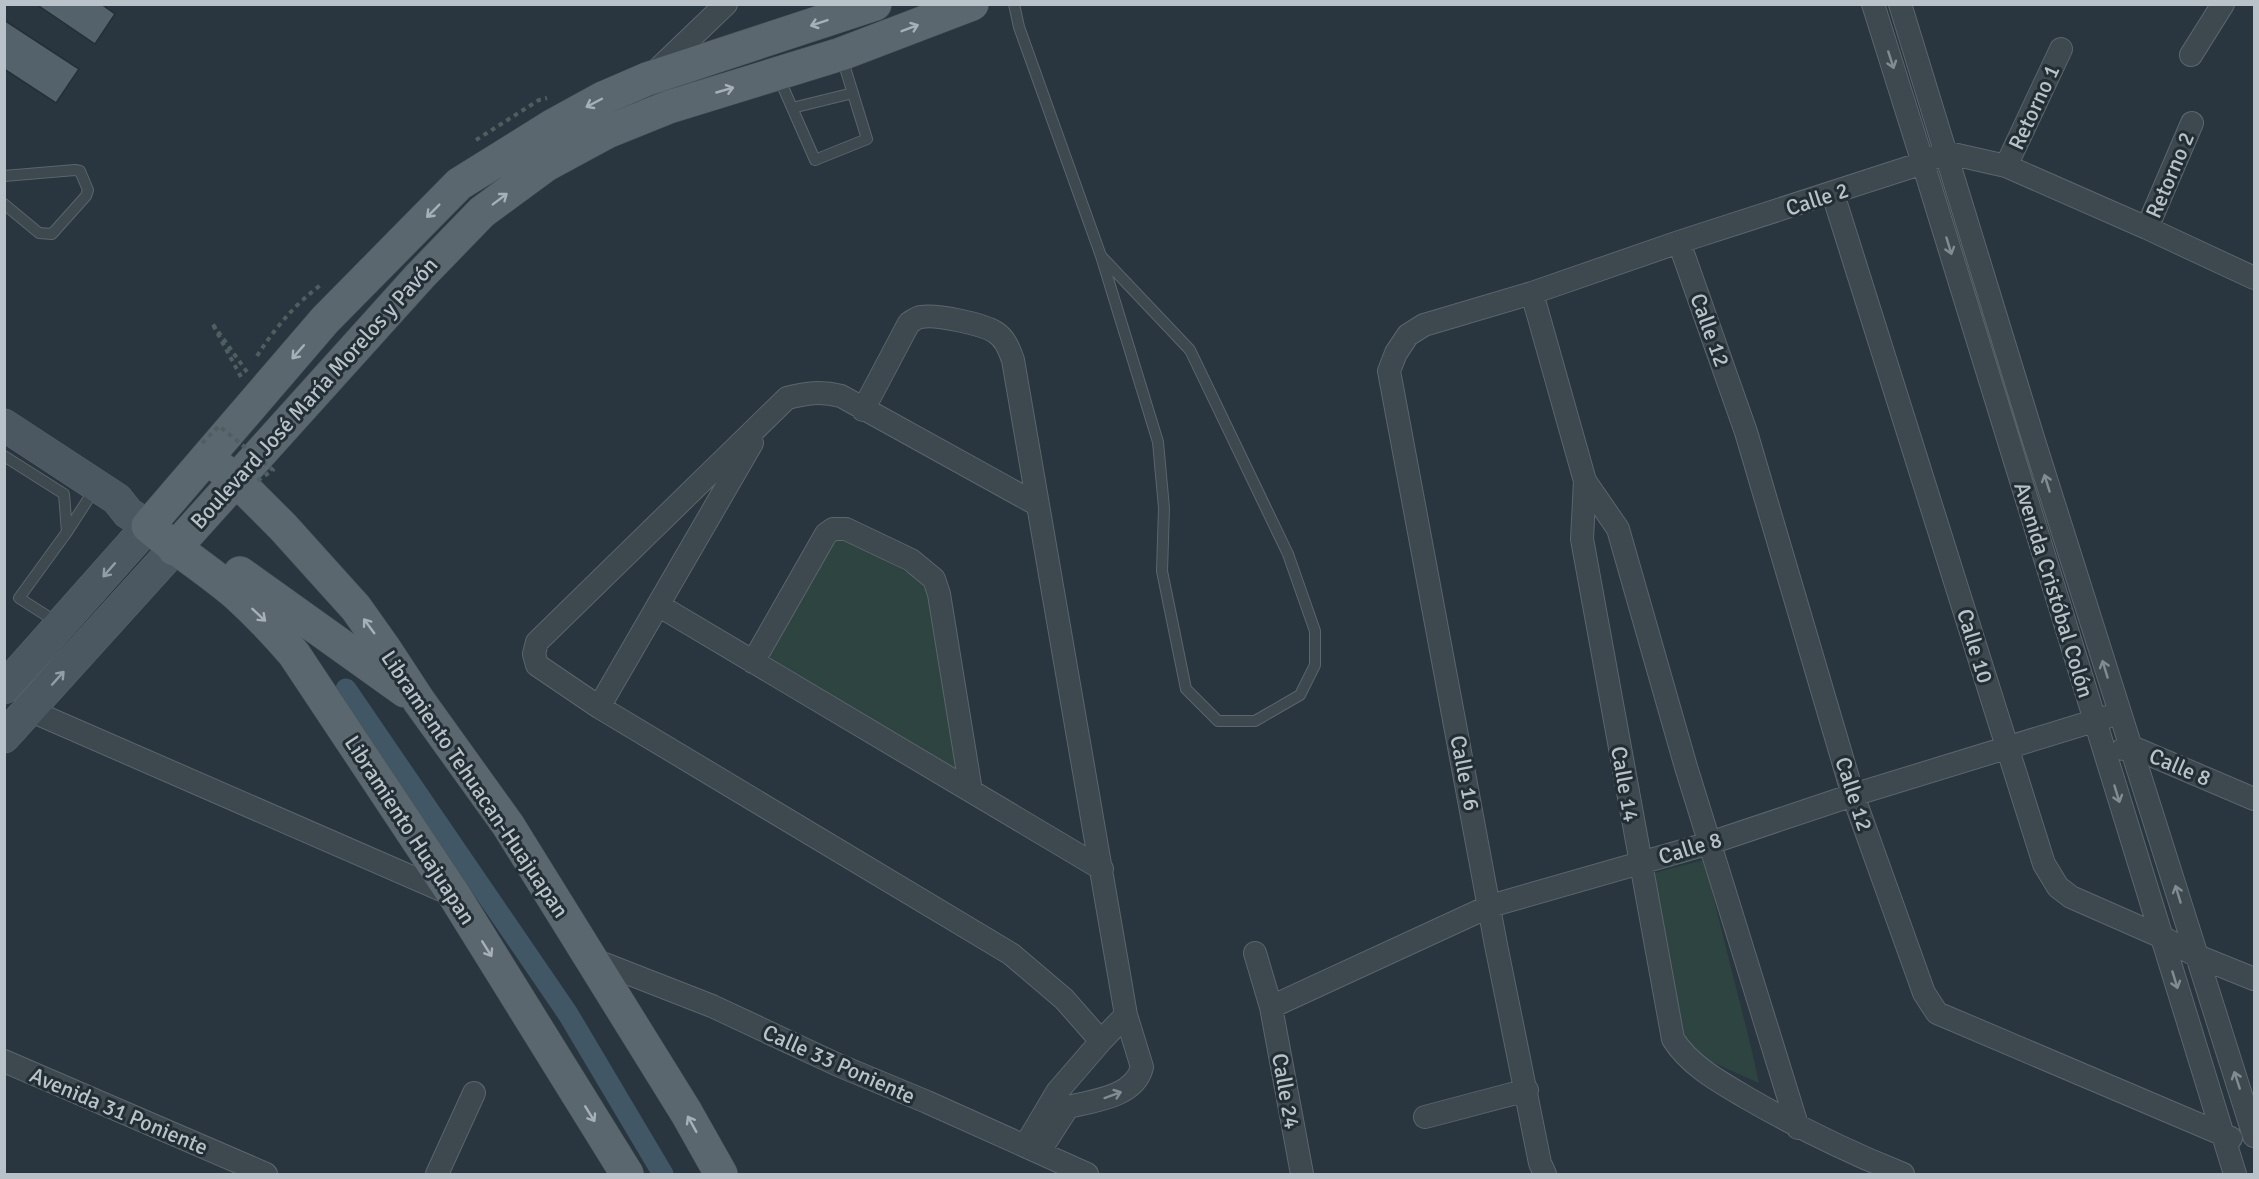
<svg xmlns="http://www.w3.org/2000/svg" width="2259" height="1179" viewBox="0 0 2259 1179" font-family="Signika,sans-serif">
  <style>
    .green { fill: #2e4441 }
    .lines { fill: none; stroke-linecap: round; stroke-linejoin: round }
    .canal { stroke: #415766; stroke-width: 21 }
    .building { fill: #54636b; stroke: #242f36; stroke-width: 1.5 }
    .service-casing { stroke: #5b656c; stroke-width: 12 }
    .minor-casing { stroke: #5b656c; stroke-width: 24 }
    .secondary-casing { stroke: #5b656c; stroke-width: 33 }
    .primary-casing { stroke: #465158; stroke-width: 34 }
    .path { stroke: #4d605f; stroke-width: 4; stroke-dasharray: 4.5 4.5; stroke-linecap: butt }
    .service { stroke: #3d484f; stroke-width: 10 }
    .minor { stroke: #3d484f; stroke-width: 22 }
    .secondary { stroke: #4b5862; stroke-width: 32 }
    .primary { stroke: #5b676f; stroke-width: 33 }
    .path-bridge { stroke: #4d605f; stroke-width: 4; stroke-dasharray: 4.5 4.5; stroke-linecap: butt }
    .oneway { stroke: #a6b0b7 }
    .oneway2 { stroke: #818b92 }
    .oneway3 { stroke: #929da5 }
    .labels { text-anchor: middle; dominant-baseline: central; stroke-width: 6; stroke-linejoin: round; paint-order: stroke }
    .street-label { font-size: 22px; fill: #b9c2c9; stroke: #222d34 }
  </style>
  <rect width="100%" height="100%" fill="#29363f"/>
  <path class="green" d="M837 535 931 585 961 774 762 659Z
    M1704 860 1752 1051 1759 1083 1685 1050 1650 874Z"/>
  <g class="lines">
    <path class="canal" d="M346 689 568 1014 663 1174"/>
  </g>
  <path class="building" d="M36 4H101L115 14 95 44Z
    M4 20 79 69 56 103 4 69Z"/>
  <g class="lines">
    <defs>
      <path id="service" d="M1014 4 1019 27 1101 256 1158 442 1164 508 1162 571 1186 689 1218 721H1255L1300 695 1315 665V631L1288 554 1190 350 1101 256
        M779 78 815 160 867 139 842 58
        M792 108 853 93
        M4 176 75 170 80 171 88 190 86 196 52 234 39 233 4 204
        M4 456 64 494 67 532 96 487
        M58 623 19 598 67 532"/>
      <path id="minor" d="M1873 4 1923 163 2235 1174
        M1900 4 2034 441 2254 1136
        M2191 55 2223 4
        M653 74 726 4
        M2006 166 2061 49
        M1833 194 2044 864 2058 887 2071 897 2162 937 2197 956 2254 979
        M2147 228 2192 123
        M1679 242 1746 432 1853 795 1924 993 1937 1013 2231 1138
        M1532 293 1585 481 1618 529 1686 767 1798 1128
        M863 410 909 323C913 321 917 317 921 317 936 314 982 324 995 332 1005 338 1009 349 1013 360L1126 1015 1142 1067C1135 1097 1093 1101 1068 1107L1039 1152
        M1585 481 1582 539 1673 1039C1690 1066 1720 1082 1747 1098 1799 1128 1848 1152 1903 1174
        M1038 505 841 396C821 391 807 393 787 398L537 642 534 654 537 665 599 707 1011 954 1064 999 1101 1041
        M658 605 1102 869
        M753 662 826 534 833 529H846L911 560 934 579 939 594 971 791
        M599 707 752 443
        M29 710 453 895
        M2123 749 2132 747 2254 799
        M1255 953 1271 1007 1302 1174
        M589 958 712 1006 838 1065 927 1102 1087 1174
        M1271 1007 1490 906 1710 843 1853 795 2107 717
        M4 1061 266 1174
        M1425 1117 1527 1090
        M1025 1146 1057 1092 1101 1041 1126 1015
        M437 1174 474 1093
        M1545 1174 1540 1163 1496 945 1389 371 1396 353 1408 335 1424 325 1532 293 1679 242 1923 163 1944 152 2006 166 2147 228 2254 278"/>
      <path id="secondary" d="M4 425 117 499 128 513 148 526 4 688
        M4 737 174 549"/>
      <path id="primary" d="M219 467 236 480 283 527 356 608 385 649 419 701 508 825 686 1112 721 1174
        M174 549 420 276 482 212 546 165 607 132 669 107 841 54 972 4
        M240 573 405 691
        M627 1174 454 895 294 654C276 633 257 613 236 594 208 570 176 550 148 526L325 320 459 184 552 126 603 98 647 79 875 4"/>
    </defs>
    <use href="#service" class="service-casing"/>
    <use href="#minor" class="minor-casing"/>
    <use href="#secondary" class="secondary-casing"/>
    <use href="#primary" class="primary-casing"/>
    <path class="path" d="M476 140 539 100 547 98
      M257 356C275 328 295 304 322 284
      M241 377 212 323 247 372"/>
    <use href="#service" class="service"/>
    <use href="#minor" class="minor"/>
    <use href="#secondary" class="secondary"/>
    <use href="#primary" class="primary"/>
    <path class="path-bridge" d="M202 443 219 426 273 470 257 481"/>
  </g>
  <defs><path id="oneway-shaft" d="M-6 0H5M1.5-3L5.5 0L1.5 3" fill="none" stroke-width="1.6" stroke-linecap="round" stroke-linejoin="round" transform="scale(1.5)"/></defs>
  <g class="oneway">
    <use href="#oneway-shaft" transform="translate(819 23) rotate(161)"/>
    <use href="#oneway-shaft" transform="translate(910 28) rotate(-21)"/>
    <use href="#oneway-shaft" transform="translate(725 90) rotate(-16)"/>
    <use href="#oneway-shaft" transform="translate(594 103) rotate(152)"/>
    <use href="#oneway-shaft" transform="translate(500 199) rotate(-37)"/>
    <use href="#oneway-shaft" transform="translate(433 211) rotate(135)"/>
    <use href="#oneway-shaft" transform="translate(298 352) rotate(131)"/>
    <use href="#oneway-shaft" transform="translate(259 615) rotate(43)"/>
    <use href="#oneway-shaft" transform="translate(369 626) rotate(-126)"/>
    <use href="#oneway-shaft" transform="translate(487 949) rotate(58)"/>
    <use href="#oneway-shaft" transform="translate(590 1114) rotate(58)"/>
    <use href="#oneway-shaft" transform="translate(692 1124) rotate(-119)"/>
  </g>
  <g class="oneway2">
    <use href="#oneway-shaft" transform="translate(1891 60) rotate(72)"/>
    <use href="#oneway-shaft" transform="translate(1949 246) rotate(73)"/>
    <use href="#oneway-shaft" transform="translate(2047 483) rotate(-107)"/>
    <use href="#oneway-shaft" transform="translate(2105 669) rotate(-107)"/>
    <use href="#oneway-shaft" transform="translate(2117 794) rotate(73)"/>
    <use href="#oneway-shaft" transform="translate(2178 894) rotate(-107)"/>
    <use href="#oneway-shaft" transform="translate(2175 980) rotate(73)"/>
    <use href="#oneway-shaft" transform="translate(2237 1080) rotate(-108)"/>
    <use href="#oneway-shaft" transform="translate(1113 1095) rotate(-20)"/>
  </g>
  <g class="oneway3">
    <use href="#oneway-shaft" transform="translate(109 570) rotate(131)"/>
    <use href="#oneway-shaft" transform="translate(58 678) rotate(-48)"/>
  </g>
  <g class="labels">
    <g class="street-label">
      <text transform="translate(2034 107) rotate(-65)">Retorno 1</text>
      <text transform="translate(2170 175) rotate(-67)">Retorno 2</text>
      <text transform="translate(1817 199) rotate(-18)">Calle 2</text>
      <text transform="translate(1710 330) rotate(70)">Calle 12</text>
      <text transform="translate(314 393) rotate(-48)">Boulevard José María Morelos y Pavón</text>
      <text transform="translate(2054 590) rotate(73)">Avenida Cristóbal Colón</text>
      <text transform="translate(1975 646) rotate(73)">Calle 10</text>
      <text transform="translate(2180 767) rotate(23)">Calle 8</text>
      <text transform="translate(1465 773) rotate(79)">Calle 16</text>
      <text transform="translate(475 784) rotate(56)">Libramiento Tehuacan-Huajuapan</text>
      <text transform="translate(1625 784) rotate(80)">Calle 14</text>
      <text transform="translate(1854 794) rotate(72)">Calle 12</text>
      <text transform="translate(410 830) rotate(57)">Libramiento Huajuapan</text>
      <text transform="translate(1690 848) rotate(-17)">Calle 8</text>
      <text transform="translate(839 1064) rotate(24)">Calle 33 Poniente</text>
      <text transform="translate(1286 1091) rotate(80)">Calle 24</text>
      <text transform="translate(119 1111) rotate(23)">Avenida 31 Poniente</text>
    </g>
  </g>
  <rect width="2259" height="1179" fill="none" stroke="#b9c2c9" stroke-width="12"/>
</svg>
